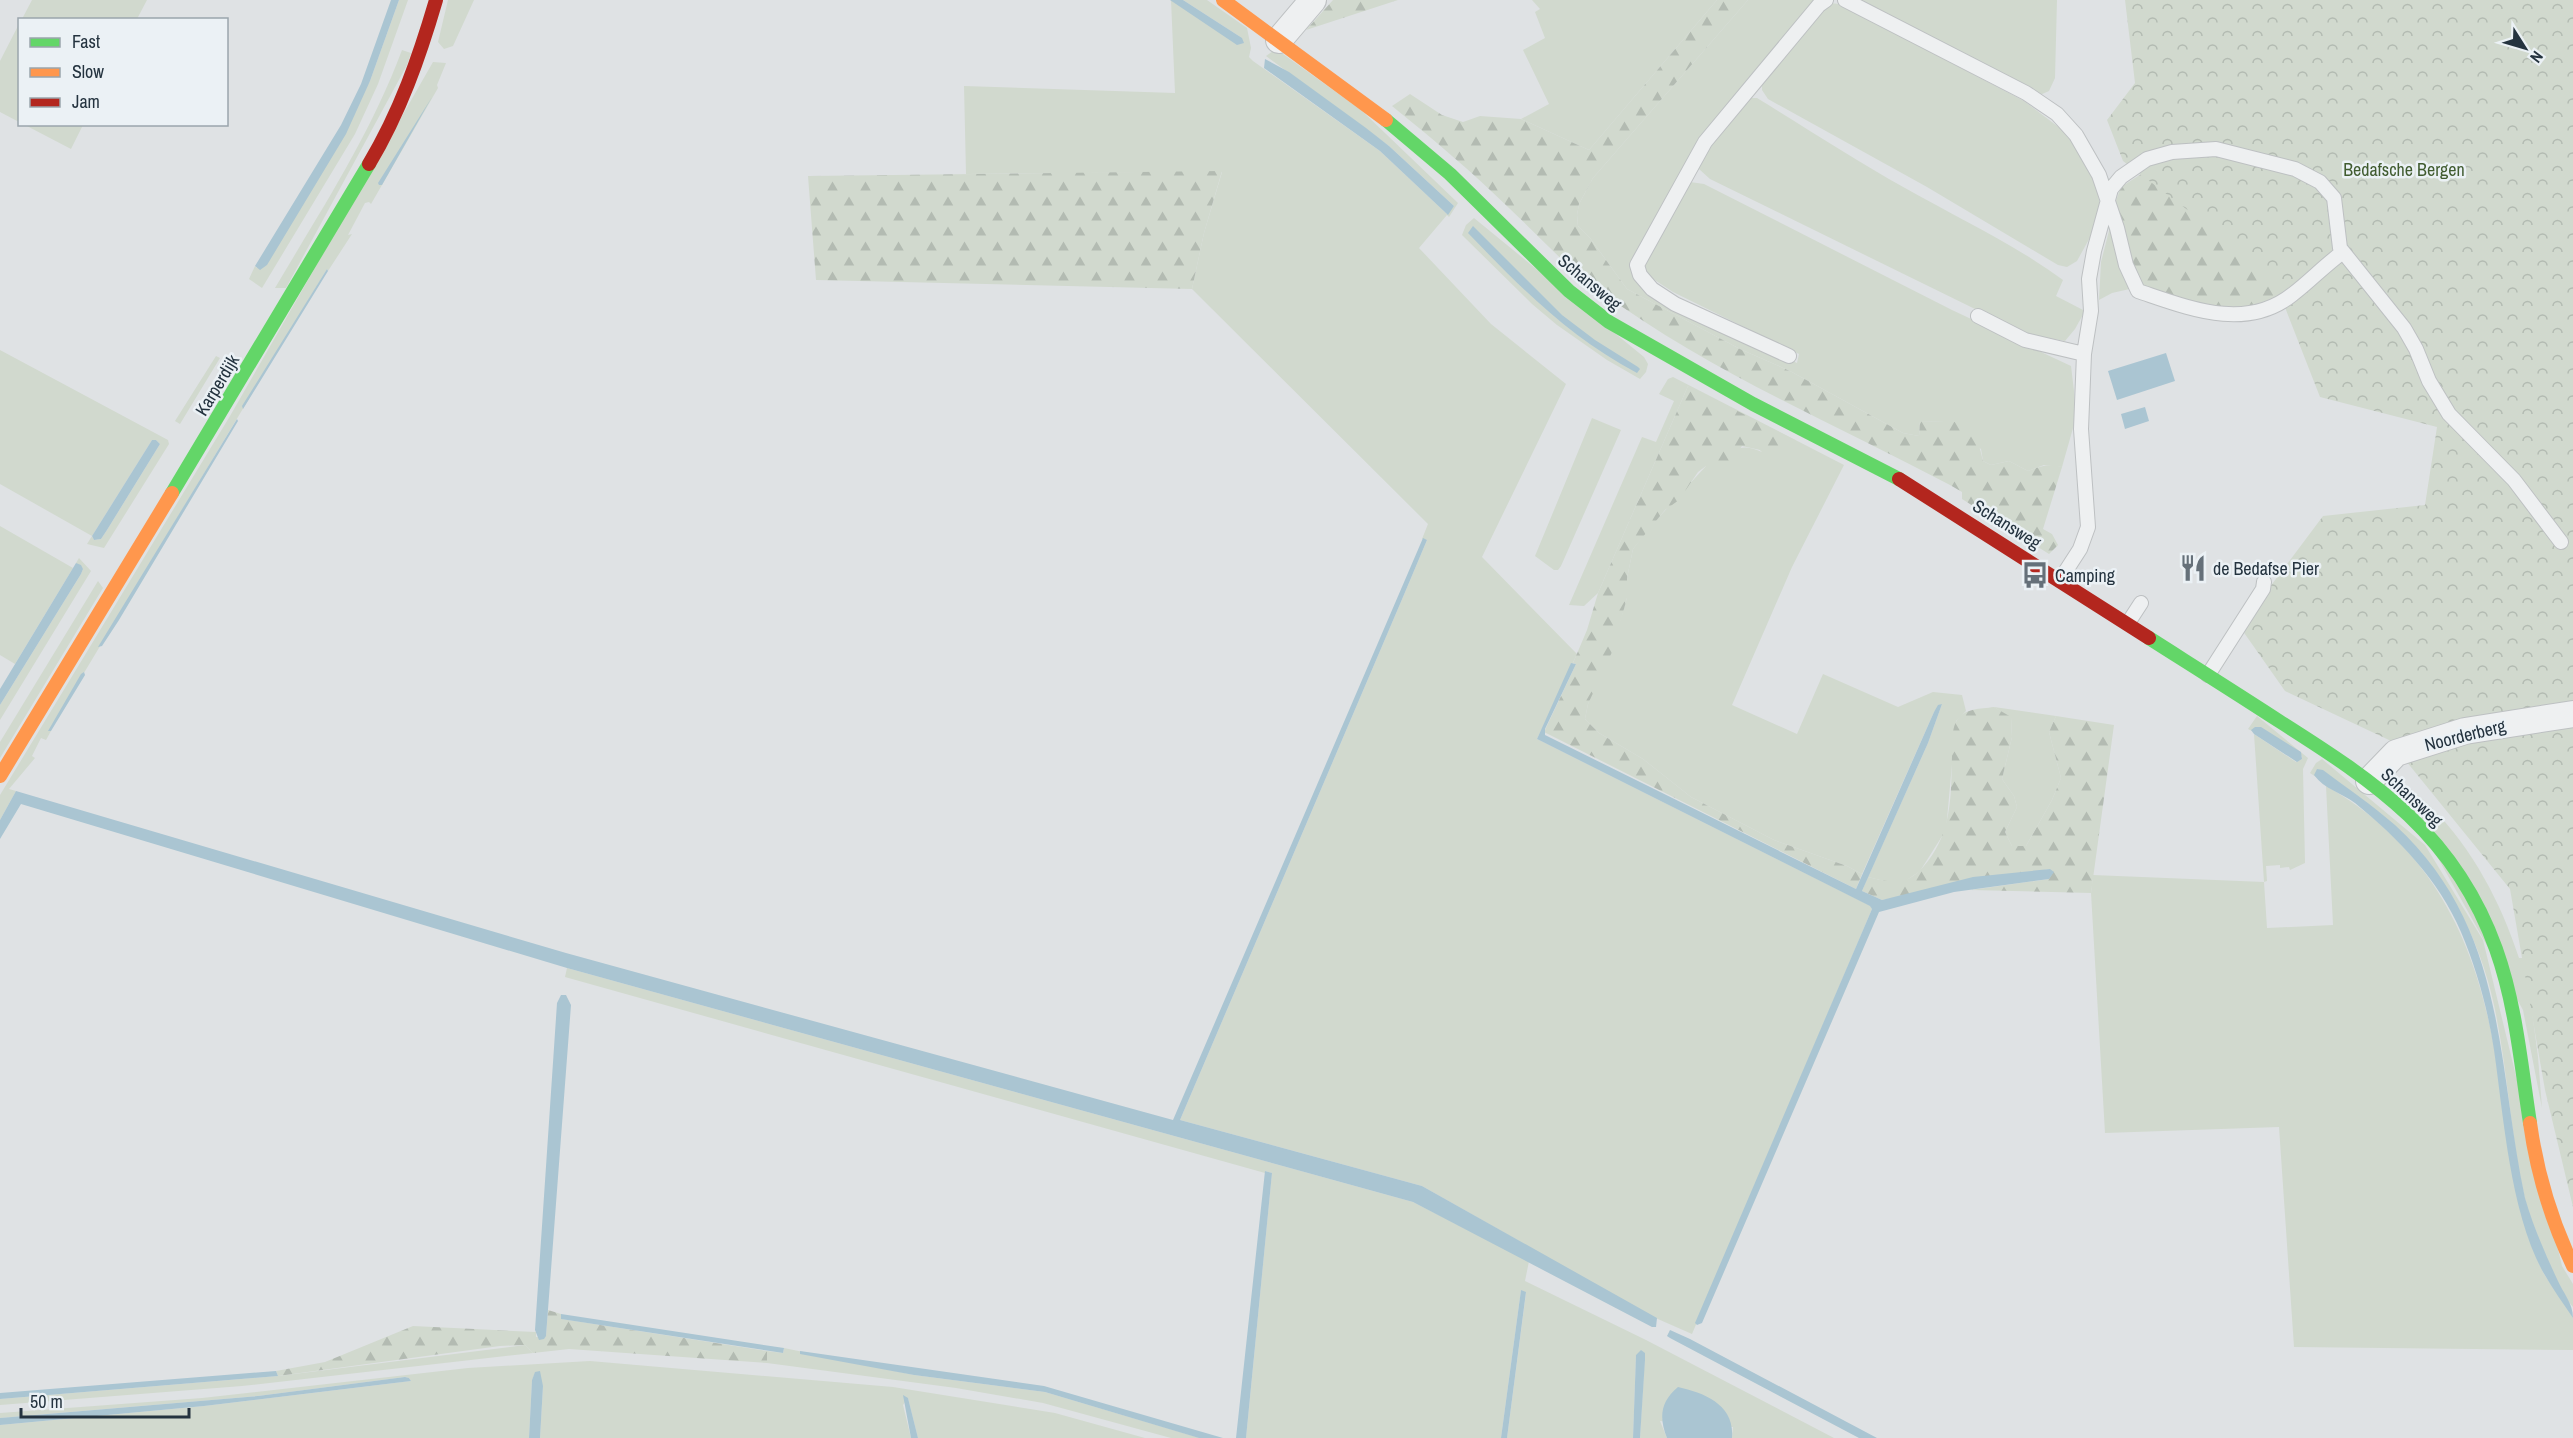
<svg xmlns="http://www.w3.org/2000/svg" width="2573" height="1438" viewBox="0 0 2573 1438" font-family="'Archivo Narrow',sans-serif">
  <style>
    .grass { fill: #d1d9ce; fill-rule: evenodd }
    .forest { fill: url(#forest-firs) }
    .park { fill: url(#park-crowns) }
    .water { fill: #aac5d2 }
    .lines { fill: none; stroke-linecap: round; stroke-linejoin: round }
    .lane-casing { stroke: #bdc0c2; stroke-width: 16 }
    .street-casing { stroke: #bdc0c2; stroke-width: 28 }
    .lane { stroke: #eef0f1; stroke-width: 14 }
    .street { stroke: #eef0f1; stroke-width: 26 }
    .fast { stroke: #63d668; stroke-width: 14 }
    .slow { stroke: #ff974d; stroke-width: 14 }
    .jam { stroke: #b3261e; stroke-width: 14 }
    .labels { text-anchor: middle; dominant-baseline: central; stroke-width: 5; stroke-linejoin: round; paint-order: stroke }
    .park-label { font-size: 18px; fill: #415c30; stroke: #ebf1f5 }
    .street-label { font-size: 18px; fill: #24333f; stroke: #ebf1f5 }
    .poi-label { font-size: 18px; fill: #24333f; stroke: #ebf1f5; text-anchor: start }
  </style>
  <defs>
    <pattern id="forest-firs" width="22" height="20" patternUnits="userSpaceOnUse" patternTransform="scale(1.5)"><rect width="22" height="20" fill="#d1d9ce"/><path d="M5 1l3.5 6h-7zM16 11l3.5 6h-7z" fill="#b3bbb2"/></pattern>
    <pattern id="park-crowns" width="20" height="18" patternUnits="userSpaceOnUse" patternTransform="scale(1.5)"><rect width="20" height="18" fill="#d1d9ce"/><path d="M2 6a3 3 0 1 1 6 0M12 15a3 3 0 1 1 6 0" fill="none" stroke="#b3bbb2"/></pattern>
  </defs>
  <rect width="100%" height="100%" fill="#dfe2e4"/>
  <path class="grass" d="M32 0H147L137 19H22Z
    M399 0H408L378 84 355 134 262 288 249 279 255 266 257 268 370 81Z
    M448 0H474L453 46 444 49 438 42Z
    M1171 0 1242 38 1183 0H1207L1247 28 1251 48 1249 57 1253 61 1380 151 1447 214 1454 206 1389 146 1266 56 1276 49 1361 110 1458 203 1449 217 1447 215 1419 248 1491 324 1566 384 1482 557 1577 654 1537 739 1871 906 1872 909 1692 1334 1651 1316 1422 1186 1180 1120 1403 597 1427 540 1422 539 1428 524 1192 289 1204 233 1222 172 966 174 964 86 1175 93Z
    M1532 0H1717L1589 150 1521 119 1549 104 1523 50 1545 38 1535 12 1540 9Z
    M1748 0H1819L1679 180 1664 202 1632 270 1638 283 1670 303 1797 363 1799 354 1673 292 1641 271 1690 182 1704 184 1952 310 2071 366 2074 391 2075 421 2062 467 2044 465 2028 471 2009 461 1991 465 1983 461 1981 449 1944 422 1920 421 1919 436 1903 433 1790 371 1740 349 1627 289 1590 238 1578 226 1577 215 1579 204 1593 178Z
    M1858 0H2057L2055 78 2049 91 2040 95Z
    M1830 3 1839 4 2024 101 2069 135 2094 175 2100 205 2093 232 2077 261 2067 267 2058 265 1927 187 1768 99 1762 90V83L1822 9Z
    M19 24V122L0 112V61Z
    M402 50 411 53 407 65 286 288H275C321 210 370 136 402 50Z
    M433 62 446 63 437 85 438 88 371 204 369 202 365 203 348 235 352 234 328 271 327 269 49 731H51L46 740 41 738 32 756 35 758 9 789 16 791 0 820V795L230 416Z
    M1751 98H1757C1806 128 1855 160 1905 188 1958 218 2014 244 2063 280L2056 296 2085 311 2075 329 2065 341 2026 334 1710 179 1699 169 1701 156 1745 101Z
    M25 125H83L71 149Z
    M1474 218 1644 357 1648 364 1646 372 1640 379 1607 360 1557 325 1532 304 1462 235 1466 225Z
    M2111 223 2134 288 2112 293 2099 300 2101 262Z
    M0 350 168 440 169 444 104 548 87 544 92 536 0 484ZM152 440H156L160 444 107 530 101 539 94 540 92 536Z
    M216 356 220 358 180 424 175 421Z
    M1673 377 1844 465 1792 567 1732 705 1797 734 1823 674 1898 707 1933 692 1962 695 1966 711 1956 721 1946 830 1920 871 1904 882H1888L1868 877 1928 743 1942 704 1934 712 1862 874 1847 866 1774 840 1691 797 1643 759 1599 733 1585 719 1588 704 1618 628 1627 598V578L1633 549 1649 528 1706 466C1735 467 1727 436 1762 452L1688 386 1598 593 1584 606 1569 605 1642 437 1656 442 1674 401 1659 394 1668 379Z
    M1592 418 1621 430 1561 566 1558 570H1554L1535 556Z
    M0 526 73 568 15 664 0 655Z
    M79 558 91 571 0 720V705L81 574 83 569 76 563Z
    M98 581 103 588 0 758V742Z
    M1994 707 2056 716 2049 732 2061 778 2052 800 2026 846H2012L2005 832 2017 807 2014 796 2002 779 2012 737 2011 718Z
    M2257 716 2308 758 2303 769 2305 863 2290 870 2289 867 2280 868V865L2266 866 2267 881 2264 882 2267 928 2333 925 2326 786C2428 844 2474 935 2494 1047 2503 1101 2507 1155 2521 1208 2527 1230 2533 1252 2543 1272 2550 1285 2569 1306 2573 1318 2573 1326 2573 1340 2573 1350L2294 1347 2279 1127 2105 1133 2091 893 2093 875 2264 882 2254 734 2296 762 2302 759V756L2248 729Z
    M2322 759 2425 845 2483 940 2562 1266 2573 1284V1307L2564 1296C2550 1264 2533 1232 2525 1199 2510 1135 2508 1069 2494 1005 2480 938 2446 876 2397 828 2376 807 2326 785 2310 773L2316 763Z
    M2396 777C2408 787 2421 797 2431 807 2473 849 2501 903 2519 958H2525L2538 1057 2542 1108 2523 1010 2396 783Z
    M567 968 1413 1202 1529 1261 1525 1281 1646 1340 1834 1438H1732L1733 1427 1660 1421 1667 1438H1640L1645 1353 1636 1355 1633 1438H1507L1526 1293 1521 1290 1501 1438H1246L1272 1173 1265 1171V1173L565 977Z
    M525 1345 533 1353 242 1386 0 1405V1399L278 1376Z
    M784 1348 914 1375 1045 1392 1200 1438H1171L1043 1403 956 1388 767 1363V1351L783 1353Z
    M590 1361 893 1387 1055 1413 1145 1438H918L908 1398 903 1405 911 1438H540L543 1386 535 1373 532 1380 529 1438H0V1425L204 1406 411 1381 409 1378 405 1377 258 1396 0 1418V1413L202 1398 468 1368Z"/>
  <path class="forest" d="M1333 0H1398L1306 30Z
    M1717 0H1748L1593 178 1579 204 1577 215 1578 226 1590 238 1627 289 1740 349 1790 371 1903 433 1919 436 1920 421 1955 422 1976 433 1983 461 1991 465 2009 461 2028 471C2041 466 2048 463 2062 467L2043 529 2052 534 2058 545 2049 554 1962 499V492L1950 485C1832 423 1707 370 1600 291 1566 267 1539 236 1509 208 1472 172 1433 139 1392 106L1410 94 1442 115 1463 122 1480 116 1521 119 1589 150Z
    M2215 158 2286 295 2248 312 2166 299 2137 282 2114 206 2121 187 2152 167Z
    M1222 171 1204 233 1192 289 816 280 808 176Z
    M1688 386 1795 440 1789 450 1778 454 1742 446 1731 462 1716 466H1706L1698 472 1679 500 1665 510 1633 549 1627 578V598L1612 652 1588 704 1585 719 1599 733 1643 759 1691 797 1774 840 1847 866 1862 874 1856 889 1544 732 1576 664 1573 663 1587 630 1598 593Z
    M1994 707 2011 717 2012 737 2002 779 2014 796 2017 807 2005 832 2012 846H2026L2052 800 2061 778 2049 732 2056 716 2114 725 2091 893 1971 890 2049 879V869L1882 900 1862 891 1868 877C1896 884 1909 886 1928 861 1952 830 1951 795 1952 756 1952 745 1951 730 1957 720 1965 708 1980 709 1994 707Z
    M548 1310 561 1314 562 1319 767 1351V1363L569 1349 533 1353 525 1345 500 1346 278 1376 276 1371 325 1362 413 1326 536 1332V1337L546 1336Z"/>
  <path class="park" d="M2125 0H2573V1207L2545 1090 2510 889 2389 740 2285 691 2240 627 2323 516 2425 505 2437 427 2320 397 2272 274 2123 161 2107 120 2135 83Z"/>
  <path class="water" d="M391 0H399L370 81 346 134 267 265 260 270 255 266 341 125 361 84Z
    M1170 0H1183L1242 38 1244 43 1237 45Z
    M1265 59 1289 72 1366 128 1389 146 1454 206 1448 215 1380 151 1264 68Z
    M432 97 382 185H379L378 183Z
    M1473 226 1562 315 1595 340 1638 367 1640 369 1637 373C1569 337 1521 288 1468 233Z
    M327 269 328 271 243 409 242 406Z
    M2166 353 2175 381 2117 400 2108 371Z
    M2145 407 2149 421 2125 429 2121 414Z
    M237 419 238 421 119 620 102 646 98 647Z
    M152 440H156L160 444 107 530 101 539 94 540 92 536Z
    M1423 538 1427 540 1403 597 1180 1120 1422 1186 1657 1318 1656 1327H1652L1413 1202 567 968 21 804 0 839V820L16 791 566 953 1173 1120Z
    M76 563 81 565 83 569 81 574 0 705V689Z
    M1571 663 1576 664 1545 729V735L1856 889 1934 712 1938 705 1942 704 1928 743 1862 891 1882 900 1973 877 2050 869 2054 872 2049 879 1954 892 1879 912 1702 1323 1697 1325 1695 1323 1872 909 1870 906 1537 739Z
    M84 672 85 675 51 731H48L81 674Z
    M2255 727H2261L2301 752 2302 759 2297 762 2254 734 2251 730Z
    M2317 769 2323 770C2347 788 2372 805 2395 825 2508 929 2496 1062 2525 1198 2533 1226 2545 1253 2557 1279 2563 1293 2573 1303 2573 1318 2563 1303 2552 1288 2543 1272 2510 1211 2504 1119 2494 1050 2488 1010 2477 970 2461 932 2439 880 2398 838 2355 803 2342 793 2324 789 2314 775Z
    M561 995H566L571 1005 546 1336 544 1339 539 1340 535 1330 557 1003Z
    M1265 1171 1272 1173 1246 1438H1236Z
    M1521 1290 1526 1292 1507 1438H1501Z
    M561 1314 784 1348 783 1353 561 1319Z
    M1670 1330 1690 1339 1877 1438H1859L1670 1338 1667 1336Z
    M1641 1350 1645 1353V1360L1640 1438H1633L1636 1355Z
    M800 1351 1044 1386 1223 1438H1199L1045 1392 914 1375 800 1354Z
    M276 1371 278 1376 0 1399V1393Z
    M540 1371 543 1386 540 1438H529L532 1380 535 1372Z
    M405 1377 409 1378 411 1381 204 1406 0 1425V1418L258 1396Z
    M1678 1387C1705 1393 1735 1405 1732 1438H1667C1659 1418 1660 1402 1678 1387Z
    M903 1395 908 1398 918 1438H911Z"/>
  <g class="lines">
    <defs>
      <path id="lane" d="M1845 0 2026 93 2057 114 2076 135 2099 175 2117 228 2126 265 2138 291C2189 308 2246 332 2293 294 2310 281 2325 265 2343 252
        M1978 316 2025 340 2084 354
        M1789 356 1675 304 1652 289 1640 275 1637 265 1705 142 1819 5 1826 0
        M2060 580 2080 549 2088 527 2081 429 2084 354 2091 311 2089 279 2094 251 2111 189 2121 177 2147 159 2172 152 2216 149 2295 169 2320 182 2334 198 2340 248 2404 328 2416 349 2429 381 2449 414 2514 480 2561 542
        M2128 623 2141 603
        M2208 675 2263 589 2264 582"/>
      <path id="street" d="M1279 40 1313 0
        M2369 781 2396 753 2465 731 2573 714"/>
    </defs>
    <use href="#lane" class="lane-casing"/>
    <use href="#street" class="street-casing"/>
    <use href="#lane" class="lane"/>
    <use href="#street" class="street"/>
    <path class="fast" d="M1386 120 1450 174 1569 291 1609 322 1753 404 1899 479
      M172 493 369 164
      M2149 638C2193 666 2236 693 2279 721 2377 783 2455 835 2496 949 2516 1005 2521 1065 2530 1123"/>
    <path class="slow" d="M1223 0 1386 120
      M0 776 172 493
      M2530 1123C2537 1173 2551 1220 2573 1266"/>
    <path class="jam" d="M369 164C400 112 419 58 436 0
      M1899 479 2149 638"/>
  </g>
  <defs>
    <symbol id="restaurant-bare" viewBox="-9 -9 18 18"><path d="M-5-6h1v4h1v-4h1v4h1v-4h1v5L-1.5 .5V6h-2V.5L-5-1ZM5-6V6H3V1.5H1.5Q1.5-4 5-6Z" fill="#657079" stroke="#ebf1f5" stroke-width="2.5" paint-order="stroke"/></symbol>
    <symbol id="bus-bare" viewBox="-9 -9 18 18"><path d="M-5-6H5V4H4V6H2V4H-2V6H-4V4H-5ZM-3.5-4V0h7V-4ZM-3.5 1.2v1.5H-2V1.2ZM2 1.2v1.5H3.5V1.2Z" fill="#657079" stroke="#ebf1f5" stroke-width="2.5" paint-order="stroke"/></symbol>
  </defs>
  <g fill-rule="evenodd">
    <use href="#restaurant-bare" x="2174" y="549" width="38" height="38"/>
    <use href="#bus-bare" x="2016" y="556" width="38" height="38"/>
  </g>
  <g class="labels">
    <g class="park-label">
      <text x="2404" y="169">Bedafsche Bergen</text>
    </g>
    <g class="street-label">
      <text transform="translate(1590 282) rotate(40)">Schansweg</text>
      <text transform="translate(217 385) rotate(-59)">Karperdijk</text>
      <text transform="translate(2007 524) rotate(32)">Schansweg</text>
      <text transform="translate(2465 735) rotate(-14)">Noorderberg</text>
      <text transform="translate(2412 797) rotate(43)">Schansweg</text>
    </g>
    <g class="poi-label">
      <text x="2213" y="568">de Bedafse Pier</text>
      <text x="2055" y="575">Camping</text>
    </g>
  </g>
  <rect x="18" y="18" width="210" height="108" fill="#ebf1f5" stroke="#9ba5ac" stroke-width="1.5"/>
  <rect x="30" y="38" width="30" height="9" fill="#63d668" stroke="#9ba5ac" stroke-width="1.5"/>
  <text x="72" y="48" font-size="18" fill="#24333f">Fast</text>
  <rect x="30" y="68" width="30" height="9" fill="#ff974d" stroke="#9ba5ac" stroke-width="1.5"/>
  <text x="72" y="78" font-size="18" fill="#24333f">Slow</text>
  <rect x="30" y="98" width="30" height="9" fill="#b3261e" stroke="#9ba5ac" stroke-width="1.5"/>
  <text x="72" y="108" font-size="18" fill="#24333f">Jam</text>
  <g transform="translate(2525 48) rotate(127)" stroke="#ebf1f5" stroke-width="4.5" paint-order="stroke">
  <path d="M0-4.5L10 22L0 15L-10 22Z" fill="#24333f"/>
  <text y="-9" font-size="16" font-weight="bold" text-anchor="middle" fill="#24333f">N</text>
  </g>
  <path d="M21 1408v9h168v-9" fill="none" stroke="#24333f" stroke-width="3"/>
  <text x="30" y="1408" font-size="18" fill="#24333f" stroke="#ebf1f5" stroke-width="4.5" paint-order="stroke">50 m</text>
</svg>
